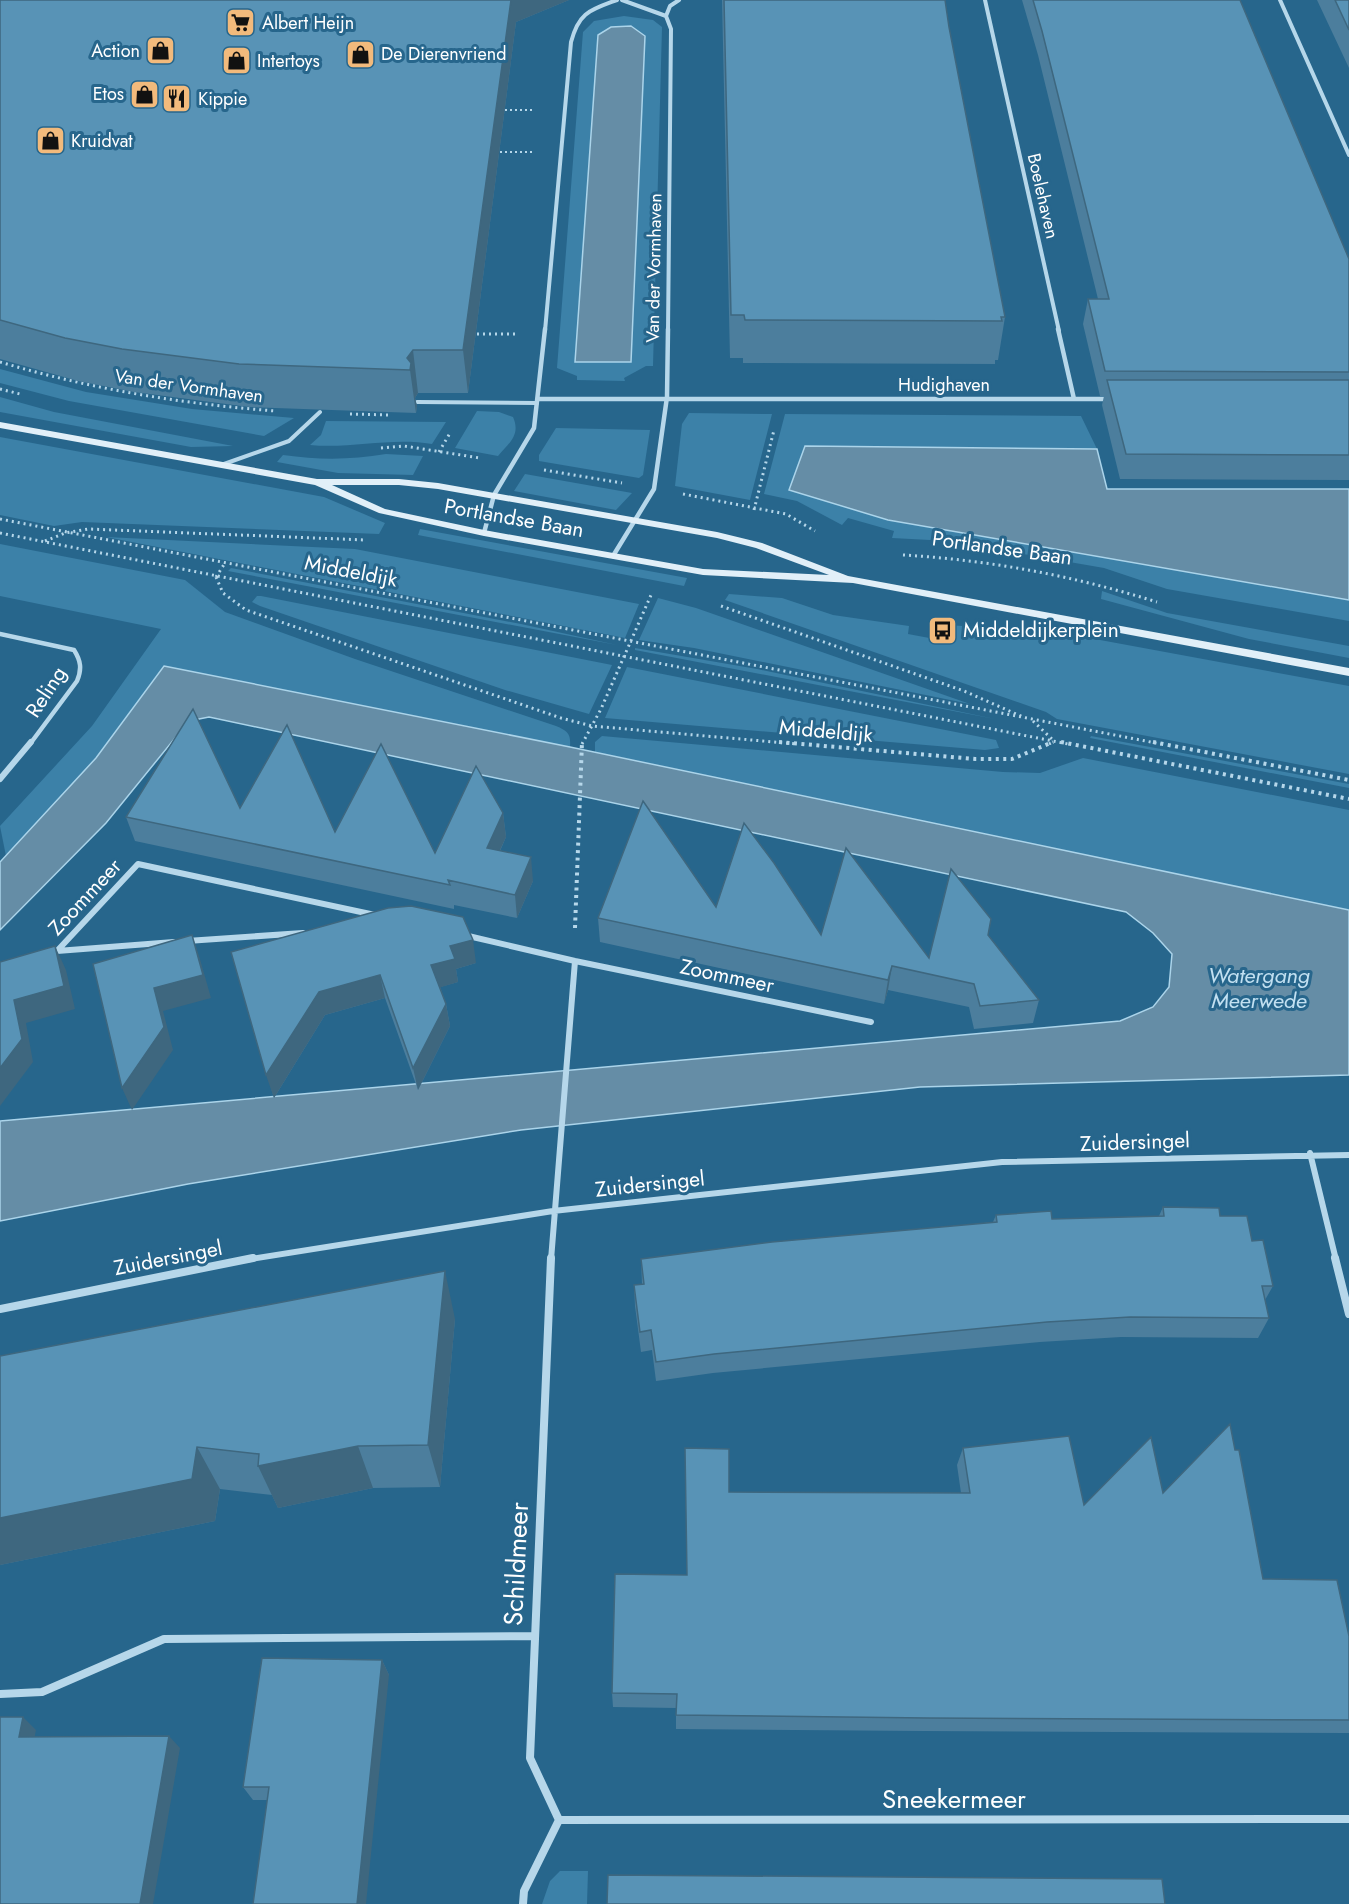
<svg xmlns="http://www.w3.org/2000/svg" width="1349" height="1904" viewBox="0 0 1349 1904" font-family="Jost,sans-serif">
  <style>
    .green { fill: #3c81a8 }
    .water { fill: #658da6; stroke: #abd4ea; stroke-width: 1.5 }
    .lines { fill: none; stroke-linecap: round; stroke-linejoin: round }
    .path-far2 { stroke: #b6d7ea; stroke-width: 2; stroke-dasharray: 2 3; stroke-linecap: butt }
    .path-far1 { stroke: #b6d7ea; stroke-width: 3; stroke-dasharray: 2 4; stroke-linecap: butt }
    .path { stroke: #b6d7ea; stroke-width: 4; stroke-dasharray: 3 4.5; stroke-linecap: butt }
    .lane { stroke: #b6d7ea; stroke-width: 4 }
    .street-far3 { stroke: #b6d7ea; stroke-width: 4 }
    .street-far2 { stroke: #b6d7ea; stroke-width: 4.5 }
    .street-far1 { stroke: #b6d7ea; stroke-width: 6 }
    .street { stroke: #b6d7ea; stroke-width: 8 }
    .secondary { fill: #e1eff8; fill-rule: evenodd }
    .wall { fill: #4c7e9d }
    .shaded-wall { fill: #3e677f }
    .building { fill: #5893b6; stroke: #3e677f; stroke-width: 1.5 }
    .labels { text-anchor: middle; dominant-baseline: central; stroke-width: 6; stroke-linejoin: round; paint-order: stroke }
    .far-poi-label { font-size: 18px; fill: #fff; stroke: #27668c; text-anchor: start }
    .far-street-label { font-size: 18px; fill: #fff; stroke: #27668c }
    .street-label { font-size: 21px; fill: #fff; stroke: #27668c }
    .poi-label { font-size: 21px; fill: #fff; stroke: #27668c; text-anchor: start }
    .water-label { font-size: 22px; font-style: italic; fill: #c2e0f1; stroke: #27668c }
    .near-street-label { font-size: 26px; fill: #fff; stroke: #27668c }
  </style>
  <rect width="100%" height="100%" fill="#27668c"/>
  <path class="green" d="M624 16 653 20 662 27 653 366H646L624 378 625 381 577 380V376L557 368 583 32 594 21Z
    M0 369 86 392 192 409 294 418 264 436 69 401 0 383Z
    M0 397 54 412 233 446 191 447 0 412Z
    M477 411 499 412 513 417C521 435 509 443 498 456L455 448Z
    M689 413 772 414 750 500 675 486 682 424Z
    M785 414 1081 416 1097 449 805 446 789 490 888 520 1349 600V621L1167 589 1104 568 949 541 892 538 894 531 848 518 842 525 797 501 764 494Z
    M326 421 446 422 432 444C391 437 351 449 310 445L321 435Z
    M556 428 650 430 643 475 639 478 539 461V455Z
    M0 437 324 497 385 523 379 534 82 522 54 526 0 515Z
    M386 454 423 456 413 475 338 473 277 462 283 455C319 460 350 460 386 454Z
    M525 474 632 493 616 510 514 491Z
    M420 529 687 578 684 586 418 535Z
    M106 537 355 549 639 604 625 638Z
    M0 544 185 580 225 612 355 659 556 726C568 731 571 734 570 747L164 666 96 758 6 856 0 826 92 726 161 629 0 596Z
    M231 568 521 624 617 645 228 571Z
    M1102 591 1167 613 1349 646V658L1249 639 1101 599Z
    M729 594 782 598 833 615 909 626 908 634 940 640 944 625 1046 630 1349 686V774L1057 719 1046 712 725 600Z
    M257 596H261L612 665 589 714 505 690 260 606 252 602Z
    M658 598 696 608 970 704 694 648 639 640Z
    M635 648 757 669 995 719 635 650Z
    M627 667 996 740 999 748 985 750 605 718Z
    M602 736 1003 772 1040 773 1083 758 1349 810V910L595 752V742Z
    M1091 736 1349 784V788L1090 738Z
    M560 1871H588L587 1904H542L550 1881Z"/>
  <path class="water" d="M631 26 645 36 631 362H575L598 35 611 27Z
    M805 446 1097 449 1107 489H1349V600L888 520 789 490Z
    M164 666 570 747 1349 910V1075L920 1087 521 1130 188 1184 0 1221V1121L1120 1021 1153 1007 1169 987 1172 954 1153 933 1126 912 209 717 194 720 184 727 106 823 0 930V862L96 758Z"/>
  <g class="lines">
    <path class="path-far2" d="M500 110H535
      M495 152H533"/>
    <path class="path-far1" d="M471 334H515
      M0 362C91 389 182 404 276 411
      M0 389 20 394
      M350 414 390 415
      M381 448 404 446 480 458
      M439 452 450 433
      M544 470 622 483
      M683 494 786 514 815 531
      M754 510 774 430
      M0 519 1161 744
      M0 533 1068 744
      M45 541 65 533 88 529 366 540
      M903 555C990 560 1074 576 1157 602
      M216 577 223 593 246 610 561 718 592 726 797 744
      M216 577 225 563
      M721 606 964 691 1023 717
      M1033 721 1054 741
      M582 744 601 709 651 595
      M1049 744 1053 742"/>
    <path class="path" d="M779 742 975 759H1012L1053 742
      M1061 742 1349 799
      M1153 742 1349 780
      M575 928 582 742"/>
    <path class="lane" d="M417 402 537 403
      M224 464 289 441 320 412"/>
    <path class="street-far3" d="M622 0 666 16
      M985 0 1059 331
      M1280 0 1349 155
      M666 16 670 6 679 0
      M666 16 671 29 668 331
      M545 331 571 42C579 12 590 10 617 0"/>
    <path class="street-far2" d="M1058 329 1074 399
      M539 399H1111
      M484 533 494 495 534 428 545 329
      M613 556 654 489 667 397 668 329
      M0 634 74 650C81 661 82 669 77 681L30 744"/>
    <path class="street-far1" d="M0 779 31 742
      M464 935 575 961 871 1022
      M187 941 303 933
      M174 942 57 951 138 864 375 915
      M1310 1153 1336 1260
      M244 1260 553 1211 1002 1162 1349 1155
      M551 1260 575 961"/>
    <path class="street" d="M1335 1258 1349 1314
      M0 1309 253 1258
      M0 1694 42 1692 164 1639 534 1636
      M559 1820 1349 1819
      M523 1904 524 1891 559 1820 530 1758 551 1258"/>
    <path class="secondary" d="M0 422 317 479H399L438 483 717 532 762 543 848 576 1349 668V676L853 583 703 575 484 536 379 513 315 485 0 428ZM332 485H399L438 489 717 538 756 548 829 575 703 569 484 530 385 509Z"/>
  </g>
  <path class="wall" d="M0 0H569L516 22 468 393H418L415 398 417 406 416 413 249 407 134 392 78 381 0 359Z
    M722 0H945L949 27 1005 317 998 360H995V364L743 363V358H730Z
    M1022 0H1240L1349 259V480L1120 479 1102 405 1104 396H1100L1083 324 1088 299H1098L1038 55Z
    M1317 0H1349V68Z
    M240 808 335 832 435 853 503 813 506 837 500 851 533 881 517 918 454 905V909L135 841 126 817Z
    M716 907 821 935 929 958 988 935 1039 1000 1033 1023 974 1029 969 1007 888 990 884 1004 600 942 598 918Z
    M231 952 476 963 456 969 458 982 440 987 446 1004 450 1026 418 1090 385 998 325 1015 274 1098Z
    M1163 1207 1220 1216 1252 1241 1273 1286 1265 1300 1269 1318 1258 1338 1121 1337 1040 1342 713 1373 656 1381 652 1350 641 1352 635 1306 634 1285 642 1284 641 1259 993 1222 996 1215 1052 1219 1159 1216Z
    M455 1319 440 1487 373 1488 278 1508 272 1495 220 1489 215 1521 0 1565V1356Z
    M685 1448 729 1492 961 1493 957 1465 963 1448 1084 1505 1163 1493 1235 1450 1263 1579 1349 1636V1733L922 1731 676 1729V1708L613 1707 612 1693 687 1575Z
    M382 1660 389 1675 267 1800H253L243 1787Z"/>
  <path class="shaded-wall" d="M511 0H569L516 22 468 393 463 350Z
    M413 350 418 393 415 398 417 406 416 413 410 370 407 358Z
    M503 813 506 837 490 872 487 848Z
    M531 857 533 881 517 918 515 895Z
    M192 935 200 959 211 998 163 1011 173 1050 132 1110 122 1088 154 988Z
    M473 940 476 963 456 969 458 982 435 989 431 965 450 946Z
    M55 946 66 970 75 1009 26 1023 33 1062 0 1106V1068L14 1000Z
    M892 966 888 990 884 1004 888 980Z
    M380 975 385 998 325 1015 274 1098 266 1075 319 992Z
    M446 1004 450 1026 418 1090 413 1068Z
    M445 1271 455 1319 440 1487 428 1445Z
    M358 1446 373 1488 278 1508 258 1466Z
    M197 1447 220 1489 215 1521 0 1565V1518Z
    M382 1660 389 1675 366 1904H357Z
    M23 1717 36 1730 32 1750 19 1737Z
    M169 1736 180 1748 153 1904H140Z"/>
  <path class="building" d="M0 0H511L463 350H413L407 358 411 363 410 370 239 364 122 349 65 338 0 320Z
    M724 0H945L949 27 1005 317H1001L1002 321 745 320 744 315H731Z
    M1033 0H1240L1349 259V372L1105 371 1088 299H1109L1042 31Z
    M1335 0H1349V30Z
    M1107 380H1349V455L1126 454Z
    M193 709 240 808 287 725 335 832 381 744 435 853 476 766 503 813 487 848 531 857 515 895 448 880 450 885 126 817Z
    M643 801 716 907 744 823 774 863 821 935 846 848 929 958 951 869 991 919 988 935 1039 1000 980 1006 974 984 892 966 888 980 598 918Z
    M411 906 463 917 473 940 450 946 455 959 431 965 446 1004 413 1068 380 975 319 992 266 1075 231 952 388 908Z
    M192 935 203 975 154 988 164 1027 122 1088 93 964Z
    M55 946 64 986 14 1000 22 1039 0 1068V962Z
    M1163 1207 1219 1208 1220 1216H1247L1252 1241 1263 1240 1273 1286H1262L1269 1318 1130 1317 1047 1322 714 1354 656 1362 651 1330 640 1332 634 1285 644 1284 641 1259 772 1242 997 1222 996 1215 1051 1211 1052 1219 1164 1216Z
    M445 1271 428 1445 358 1446 258 1466 259 1454 197 1447 192 1479 0 1518V1356Z
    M1230 1424 1235 1450H1239L1263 1579 1337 1580 1349 1636V1720L927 1718 676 1715 677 1694 612 1693 615 1574 687 1575 685 1448 729 1449V1492L970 1493 963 1448 1069 1436 1084 1505 1151 1437 1163 1493Z
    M262 1658 382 1660 357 1904H253L269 1787H243Z
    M0 1717H23L19 1737 169 1736 140 1904H0Z
    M608 1875 1162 1879 1165 1904H607Z"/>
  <defs>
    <symbol id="supermarket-square" viewBox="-11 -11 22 22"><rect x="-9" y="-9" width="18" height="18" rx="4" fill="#f2ba7c" stroke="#27668c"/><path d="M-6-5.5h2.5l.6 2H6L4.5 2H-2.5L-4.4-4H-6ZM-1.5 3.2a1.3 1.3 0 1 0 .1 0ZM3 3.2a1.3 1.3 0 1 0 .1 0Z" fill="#111"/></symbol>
    <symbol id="shop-square" viewBox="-11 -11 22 22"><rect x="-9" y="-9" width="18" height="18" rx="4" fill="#f2ba7c" stroke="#27668c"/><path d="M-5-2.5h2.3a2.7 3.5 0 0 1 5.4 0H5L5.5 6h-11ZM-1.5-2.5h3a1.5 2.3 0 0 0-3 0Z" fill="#111"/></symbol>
    <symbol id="restaurant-square" viewBox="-11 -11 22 22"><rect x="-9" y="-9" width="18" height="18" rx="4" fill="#f2ba7c" stroke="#27668c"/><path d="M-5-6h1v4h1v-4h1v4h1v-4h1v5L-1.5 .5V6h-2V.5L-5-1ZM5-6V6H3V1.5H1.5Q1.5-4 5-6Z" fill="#111"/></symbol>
    <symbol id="bus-square" viewBox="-11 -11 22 22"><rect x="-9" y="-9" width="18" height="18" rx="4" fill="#f2ba7c" stroke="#27668c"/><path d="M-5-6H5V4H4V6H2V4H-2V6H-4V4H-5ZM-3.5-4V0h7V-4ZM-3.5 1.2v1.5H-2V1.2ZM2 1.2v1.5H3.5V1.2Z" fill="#111"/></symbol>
  </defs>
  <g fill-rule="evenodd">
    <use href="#supermarket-square" x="224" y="6" width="33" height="33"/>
    <use href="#shop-square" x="144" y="34" width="33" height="33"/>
    <use href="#shop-square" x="344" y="38" width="33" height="33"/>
    <use href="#shop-square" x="220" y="44" width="33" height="33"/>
    <use href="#shop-square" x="128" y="78" width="33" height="33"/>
    <use href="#restaurant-square" x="160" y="82" width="33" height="33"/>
    <use href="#shop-square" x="34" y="124" width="33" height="33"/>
    <use href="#bus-square" x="926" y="614" width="33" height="33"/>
  </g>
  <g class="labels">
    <g class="far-poi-label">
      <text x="262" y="23">Albert Heijn</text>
      <text x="140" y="51" text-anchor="end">Action</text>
      <text x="381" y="54">De Dierenvriend</text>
      <text x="257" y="61">Intertoys</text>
      <text x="124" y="94" text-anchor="end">Etos</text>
      <text x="198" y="99">Kippie</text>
      <text x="71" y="141">Kruidvat</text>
    </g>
    <g class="far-street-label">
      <text transform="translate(1043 196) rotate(77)">Boelehaven</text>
      <text transform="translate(654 268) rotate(-89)">Van der Vormhaven</text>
      <text x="944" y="385">Hudighaven</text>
      <text transform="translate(189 386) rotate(8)">Van der Vormhaven</text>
    </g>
    <g class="street-label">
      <text transform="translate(514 518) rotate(10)">Portlandse Baan</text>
      <text transform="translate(1002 548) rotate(8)">Portlandse Baan</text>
      <text transform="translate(351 571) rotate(11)">Middeldijk</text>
      <text transform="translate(46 692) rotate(-57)">Reling</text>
      <text transform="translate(826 731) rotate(5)">Middeldijk</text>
      <text transform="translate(85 897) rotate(-47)">Zoommeer</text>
      <text transform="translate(727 976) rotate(12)">Zoommeer</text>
      <text transform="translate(1135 1142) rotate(-2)">Zuidersingel</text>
      <text transform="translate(650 1184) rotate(-6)">Zuidersingel</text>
      <text transform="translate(168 1258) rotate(-11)">Zuidersingel</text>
    </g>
    <g class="poi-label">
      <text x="963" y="630">Middeldijkerplein</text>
    </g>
    <g class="water-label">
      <text x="1259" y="975">Watergang<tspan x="1259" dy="25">Meerwede</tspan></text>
    </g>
    <g class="near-street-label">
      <text transform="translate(516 1564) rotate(-87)">Schildmeer</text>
      <text x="954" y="1799">Sneekermeer</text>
    </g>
  </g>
</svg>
